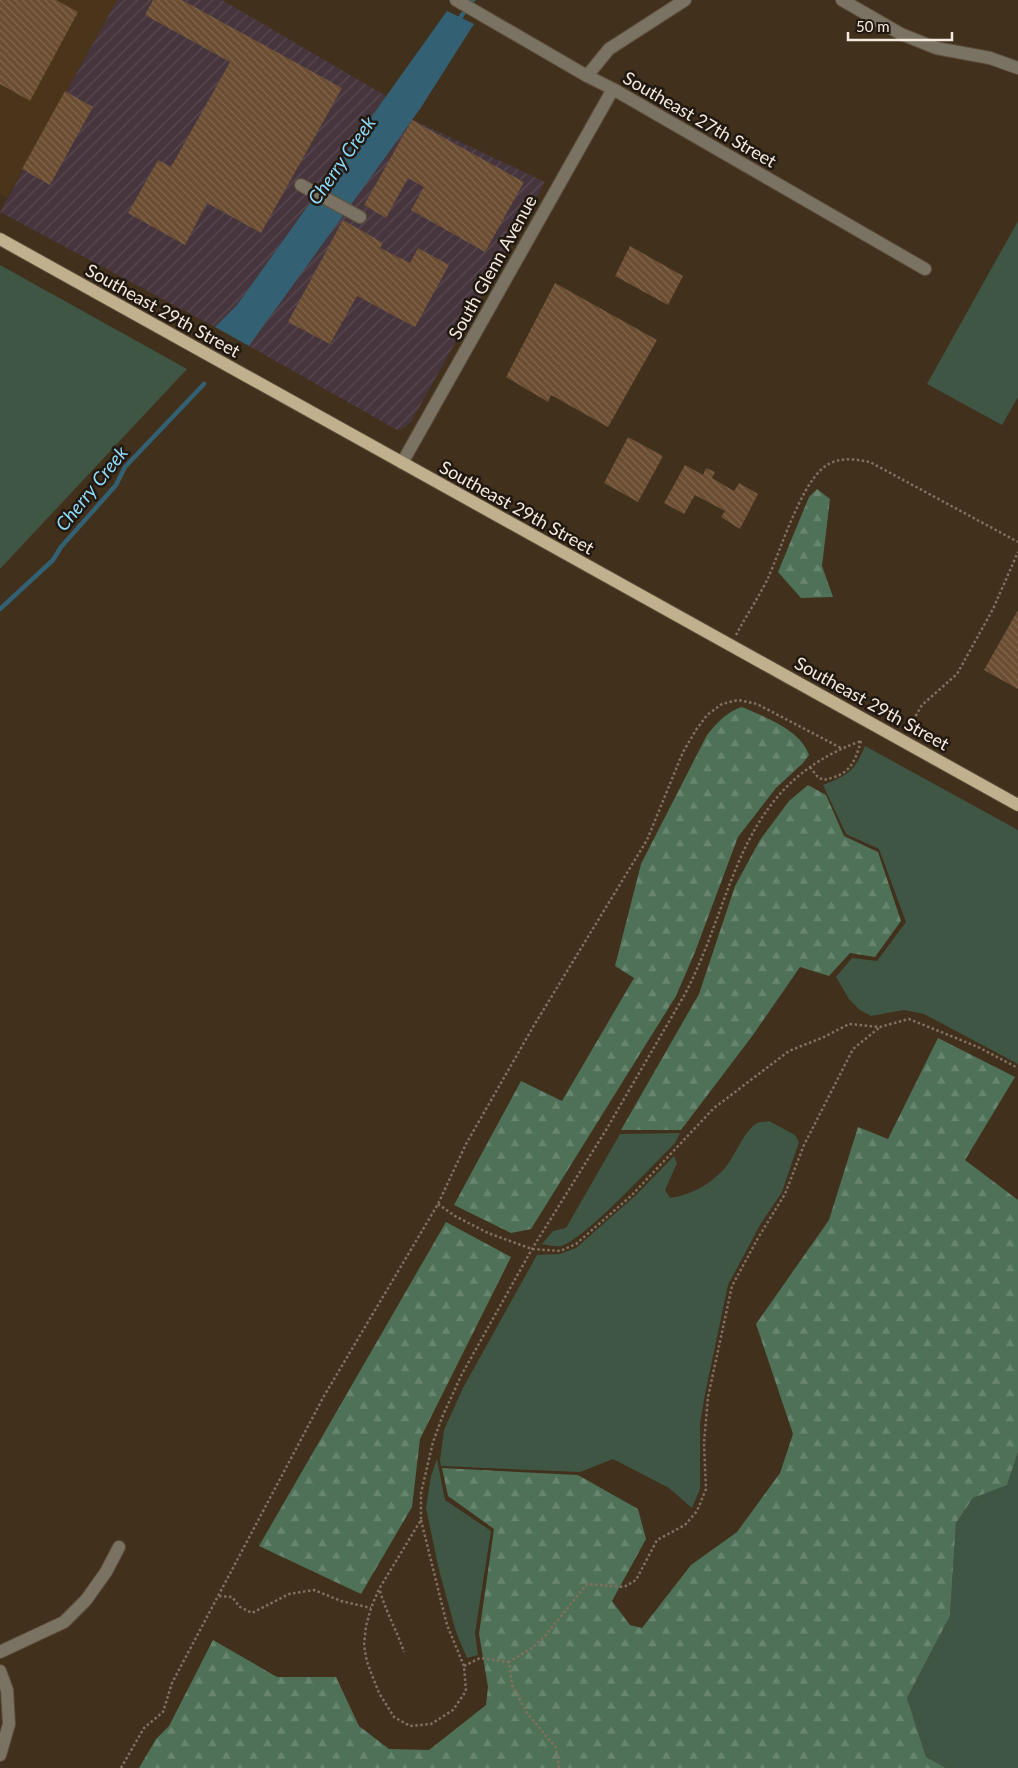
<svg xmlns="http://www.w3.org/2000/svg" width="1018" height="1768" viewBox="0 0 1018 1768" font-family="Lato,sans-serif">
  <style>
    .built { fill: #4a351b }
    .industrial { fill: url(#industrial-furrows) }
    .green { fill: #405645 }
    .forest { fill: url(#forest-firs) }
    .water { fill: #336173 }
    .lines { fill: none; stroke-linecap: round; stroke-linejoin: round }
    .stream { stroke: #336173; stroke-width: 4.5 }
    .building { fill: url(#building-back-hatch) }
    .minor-casing { stroke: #5d4e3b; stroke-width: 14 }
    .major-casing { stroke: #5d4e3b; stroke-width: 14 }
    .path { stroke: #807160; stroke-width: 2.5; stroke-dasharray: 2.5 2.5; stroke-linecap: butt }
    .minor { stroke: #7a7262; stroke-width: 12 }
    .major { stroke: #c0b08e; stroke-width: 12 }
    .labels { text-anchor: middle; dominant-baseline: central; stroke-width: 5; stroke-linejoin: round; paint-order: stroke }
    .street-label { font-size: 18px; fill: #f5eade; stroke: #211911 }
    .water-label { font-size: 19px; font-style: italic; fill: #8edafa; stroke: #211911 }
  </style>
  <defs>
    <pattern id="industrial-furrows" width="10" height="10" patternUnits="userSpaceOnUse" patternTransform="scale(1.25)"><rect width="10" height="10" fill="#47353e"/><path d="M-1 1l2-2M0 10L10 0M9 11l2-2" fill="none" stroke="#594950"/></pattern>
    <pattern id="forest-firs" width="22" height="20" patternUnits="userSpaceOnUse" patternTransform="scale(1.25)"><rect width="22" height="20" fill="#4e7157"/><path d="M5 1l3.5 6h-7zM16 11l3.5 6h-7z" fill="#68856f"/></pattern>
    <pattern id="building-back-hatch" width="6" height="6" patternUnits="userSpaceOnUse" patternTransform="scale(1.25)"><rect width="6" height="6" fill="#6b4d32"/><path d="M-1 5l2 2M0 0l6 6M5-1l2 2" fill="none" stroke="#81674f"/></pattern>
  </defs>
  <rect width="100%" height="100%" fill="#40301c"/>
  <path class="built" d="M0 0H117L7 198 0 194Z"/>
  <path class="industrial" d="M117 0H222L386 96 237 305 215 327 0 212Z
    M411 119 545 182 411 422 403 428 397 430 249 346Z"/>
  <path class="green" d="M1018 221V397L1002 425 927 384Z
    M0 265 187 369 0 569Z
    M865 746 1018 830V1064L924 1014 904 1010 871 1016 860 1010 849 999 836 977 852 958 877 961 906 922 879 849 846 834 823 785C848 775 854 772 865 746Z
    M769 1121 795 1135 799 1142 782 1192 760 1225 728 1285 705 1394 700 1424V1489L692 1508 669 1488 613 1459 580 1472 441 1466 440 1461 444 1430 463 1388 537 1255 560 1254 576 1248 636 1195 674 1156 677 1163 665 1190 670 1198C691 1195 711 1184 725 1168 735 1156 744 1131 757 1123 760 1122 765 1122 769 1121Z
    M680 1133 675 1143C655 1163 583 1241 561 1246 555 1247 548 1245 542 1244L553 1231 566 1228 620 1134Z
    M1018 1452V1768H946L926 1757 907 1698 950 1616 956 1523 973 1498 1007 1484Z
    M437 1459 445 1500 491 1531 475 1633 478 1655 467 1658 456 1632 439 1570 426 1508 431 1476Z"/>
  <path class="forest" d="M817 489 830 499 822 566 833 597 801 598 778 572 809 497Z
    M742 707C765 717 801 730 809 755L803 763 776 788 738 837 695 952 676 996 531 1229 511 1233 454 1205 521 1081 562 1101 634 978 615 966 641 864 707 735C718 722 726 712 742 707Z
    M808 785 826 795 844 836 878 852 901 921 875 957 850 953 829 976 800 967 753 1035 681 1130H621L699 994 735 886 760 840 789 801Z
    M938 1038 1015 1077 965 1160 1018 1200V1452L1007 1485 973 1498 956 1523 950 1616 907 1698 926 1757 946 1768H139L156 1739 169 1726 213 1640 277 1677H336L359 1726 389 1749 429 1750 486 1705 488 1687 479 1634 494 1529 448 1496 442 1468 578 1475 638 1509 646 1539 612 1601 630 1625 642 1628 691 1565 737 1532 780 1473 793 1434 756 1324 829 1220 858 1127 888 1139Z
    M446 1222 511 1257 420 1439 412 1507 361 1594 259 1546Z"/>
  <path class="water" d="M447 11 474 24 420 109 249 346 215 327 237 305Z"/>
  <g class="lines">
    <path class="stream" d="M457 22 473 0
      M0 609 53 560 61 547 116 485 125 467 204 384"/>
  </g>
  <path class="building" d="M0 0H56L78 12 30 101 0 84Z
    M153 0H182L342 88 261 233 207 203 185 245 128 213 158 160 171 167 230 62 145 15Z
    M65 91 93 107 50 185 22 169Z
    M412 120 524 182 485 252 411 210 424 187 408 178 386 218 364 205Z
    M343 220 383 243 380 248 410 263 418 248 449 265 415 327 357 296 330 344 288 322Z
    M630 246 683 276 668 305 615 276Z
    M555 283 657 340 608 427 551 395 548 402 506 377Z
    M628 437 663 456 638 502 604 483Z
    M685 465 703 475 706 468 715 472 712 478 734 491 739 483 758 494 740 529 721 517 725 511 695 495 684 514 664 503Z
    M1018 610V689L984 670Z"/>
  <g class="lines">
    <defs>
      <path id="minor" d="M456 0 587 76 613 89 925 269
        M842 0 901 34 936 48 990 58 1018 68
        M587 76 609 49 685 0
        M301 185 360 217
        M402 463 613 89
        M0 1652 64 1622 86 1600 106 1572 119 1547
        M0 1671 7 1690 9 1724 0 1755"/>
      <path id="major" d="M0 239 1018 805"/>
    </defs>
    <use href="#minor" class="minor-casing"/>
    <use href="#major" class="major-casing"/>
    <path class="path" d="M736 635C746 616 759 597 768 578 781 549 800 487 823 468 837 456 854 459 870 462L1018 542
      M908 729 922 705 957 674 993 609 1018 552
      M810 767 817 776 823 780C849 775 854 765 861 741
      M438 1204 455 1216 488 1233 532 1249 560 1251 576 1244 631 1196 714 1108 789 1051 824 1037 849 1024 880 1027 909 1019 978 1047 1018 1068
      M421 1520 447 1625 464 1666 466 1691 453 1710 431 1724 410 1726 394 1717 379 1693 367 1662 364 1645 366 1626 371 1608 379 1589 421 1520V1493L433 1442 443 1415 462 1374 532 1249 606 1130 685 994C737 894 736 786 861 741
      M380 1591C386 1612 397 1631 404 1652
      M219 1596 232 1597 240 1607 252 1613 289 1594 314 1590 341 1601 371 1608
      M464 1666 480 1658 509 1662
      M121 1768 144 1728 163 1712 172 1683 324 1396 438 1204 466 1144 533 1027 647 840 683 752 696 730 707 715 722 704 738 700 757 704 841 748
      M559 1768 556 1748 527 1713 512 1685 509 1662 533 1647 545 1636 587 1584 624 1587 636 1580 657 1540 685 1525 697 1511 706 1489 704 1443 708 1397 732 1286 758 1238 785 1194 804 1145 853 1049 880 1027"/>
    <use href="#minor" class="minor"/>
    <use href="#major" class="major"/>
  </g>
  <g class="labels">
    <g class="street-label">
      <text transform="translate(700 119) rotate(30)">Southeast 27th Street</text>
      <text transform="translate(492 267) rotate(-61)">South Glenn Avenue</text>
      <text transform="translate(163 310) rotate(29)">Southeast 29th Street</text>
      <text transform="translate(517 507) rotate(29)">Southeast 29th Street</text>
      <text transform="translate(872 703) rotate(29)">Southeast 29th Street</text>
    </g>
    <g class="water-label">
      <text transform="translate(341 160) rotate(-55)">Cherry Creek</text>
      <text transform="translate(91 488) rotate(-51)">Cherry Creek</text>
    </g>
  </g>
  <path d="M848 32v8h104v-8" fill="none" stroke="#f5eade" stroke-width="2.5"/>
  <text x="856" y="32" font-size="15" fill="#f5eade" stroke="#211911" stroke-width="4" paint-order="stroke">50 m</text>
</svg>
